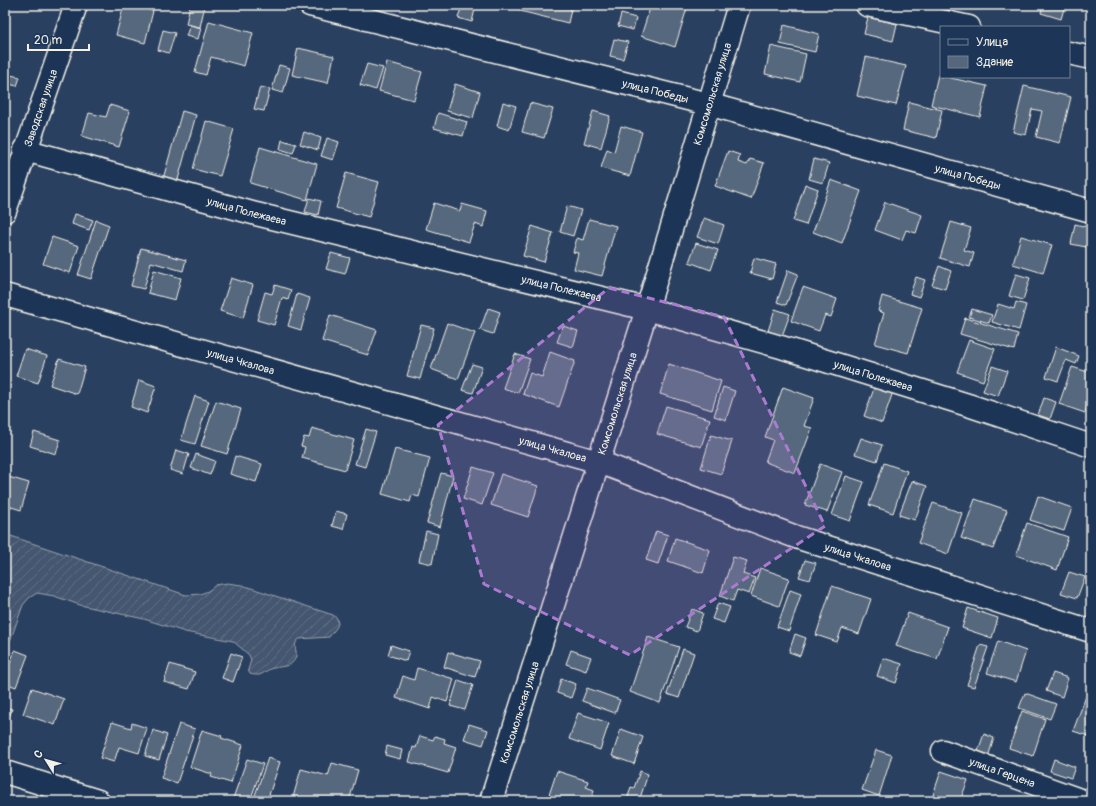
<svg xmlns="http://www.w3.org/2000/svg" width="1096" height="806" viewBox="0 0 1096 806" font-family="Pangolin,sans-serif">
  <style>
    .garden { fill: url(#garden-furrows); stroke: #9ca4ac }
    .building { fill: #56677d; stroke: #f4f1e8 }
    .lines { fill: none; stroke-linecap: round; stroke-linejoin: round }
    .minor-casing { stroke: #f4f1e8; stroke-width: 25 }
    .minor { stroke: #1d3557; stroke-width: 22 }
    .marked { fill: #ab7bcf; fill-opacity: 0.2; stroke: #ab7bcf; stroke-width: 3; stroke-dasharray: 8 5; stroke-linejoin: round }
    .labels { text-anchor: middle; dominant-baseline: central; stroke-width: 3; stroke-linejoin: round; paint-order: stroke }
    .street-label { font-size: 11px; fill: #f4f1e8; stroke: #1d3557 }
  </style>
  <defs>
    <pattern id="garden-furrows" width="10" height="10" patternUnits="userSpaceOnUse"><rect width="10" height="10" fill="#445771"/><path d="M-1 1l2-2M0 10L10 0M9 11l2-2" fill="none" stroke="#607085"/></pattern>
  </defs>
  <rect width="100%" height="100%" fill="#2a4060"/>
  <filter id="ink" filterUnits="userSpaceOnUse"><feTurbulence type="fractalNoise" baseFrequency=".025" numOctaves="2"/><feDisplacementMap in="SourceGraphic" scale="8" xChannelSelector="R" yChannelSelector="G"/><feConvolveMatrix kernelMatrix="1 2 1 2 8 2 1 2 1" color-interpolation-filters="sRGB"/></filter>
  <g filter="url(#ink)">
    <path class="garden" d="M5 534 186 595 200 594 208 591 216 585 227 583 242 585 333 615 337 618 338 624 336 628 329 637 299 639C291 646 299 651 295 659 291 668 278 666 270 669 266 671 263 674 259 675 256 675 253 675 250 674L248 670 251 660 249 655 233 641 185 632 144 619 80 605 54 596 37 593 29 598 23 605 5 655Z"/>
    <path class="building" d="M124 5H130L153 11 145 43 116 35Z
      M190 5H205L200 27 186 24Z
      M462 5H476L472 22 458 18Z
      M521 5H572L568 23 520 11Z
      M651 5H688L675 47 641 36Z
      M1043 5H1065L1061 19 1041 13Z
      M621 14 636 18 633 30 618 26Z
      M868 17 897 24 893 41 864 34Z
      M209 21 253 33 244 66 211 57 206 75 195 72Z
      M190 25 201 28 198 39 186 36Z
      M784 25 819 34 815 52 780 44Z
      M163 30 175 33 169 53 158 50Z
      M614 39 628 42 623 59 610 56Z
      M771 46 806 54 800 82 765 74Z
      M298 48 334 56 328 83 292 75Z
      M866 57 906 66 896 105 857 96Z
      M387 62 422 72 414 100 379 91Z
      M367 64 383 68 376 90 360 85Z
      M279 65 290 68 283 93 272 90Z
      M5 74 20 77 17 86 5 83Z
      M938 75 941 77H946L987 86 980 117 931 105Z
      M455 84 480 92 473 118 447 111Z
      M1024 86 1071 97 1060 143 1036 137 1042 111 1032 109 1026 135 1013 132Z
      M260 87 270 89 264 111 254 109Z
      M503 102 516 106 509 130 497 126Z
      M909 102 942 110 936 138 903 130Z
      M530 103 553 109 544 138 522 132Z
      M110 105 130 111 119 147 82 136 89 113 106 117Z
      M182 111 196 115 177 183 163 179Z
      M593 111 610 116 601 148 584 143Z
      M438 113 467 122 463 136 434 128Z
      M206 121 234 129 220 176 193 169Z
      M621 126 642 132 630 176 601 168 607 149 614 152Z
      M304 132 321 138 318 150 300 144Z
      M327 138 339 142 333 160 321 156Z
      M282 140 296 144 293 153 280 149Z
      M260 147 317 164 307 200 250 183Z
      M728 151 740 155 738 162 747 165 750 159 764 163 751 199 715 186Z
      M814 159 829 163 823 183 809 179Z
      M346 173 379 182 369 217 336 208Z
      M831 180 861 191 842 243 813 232Z
      M805 184 818 189 806 225 793 221Z
      M309 198 321 201 318 215 305 212Z
      M885 202 922 215 916 233 906 230 902 240 875 230Z
      M434 203 460 211 462 204 487 211 483 227 475 224 469 242 426 229Z
      M567 206 581 210 573 236 560 232Z
      M75 214 93 220 89 230 72 224Z
      M704 218 724 225 718 244 697 237Z
      M589 219 616 226 602 276 574 269 578 253 573 252 577 238 583 240Z
      M96 220 109 225 91 279 78 275Z
      M951 222 971 228 964 250 974 253 970 267 940 258Z
      M1075 224 1091 228V248L1071 244Z
      M532 226 553 233 544 262 523 256Z
      M1021 236 1052 245 1043 273 1013 264Z
      M52 237 79 246 70 273 43 264Z
      M696 243 718 250 711 270 689 262Z
      M141 248 186 260 183 271 151 262 144 289 131 286Z
      M331 253 350 258 345 274 326 269Z
      M754 258 776 264 772 279 750 273Z
      M939 266 951 271 945 289 932 285Z
      M154 270 181 278 175 300 148 293Z
      M788 270 798 274 786 305 777 302Z
      M1016 274 1030 278 1023 300 1009 296Z
      M916 277 925 280 919 297 910 294Z
      M231 278 253 285 243 318 220 311Z
      M275 285 291 290 288 300 282 298 274 325 257 320 265 292 272 294Z
      M803 287 837 299 831 317 825 315 819 331 791 321Z
      M1091 292V311L1086 309Z
      M297 294 310 298 301 330 288 326Z
      M882 296 922 308 908 353 875 344 884 313 878 311Z
      M1016 302 1026 305 1019 330 992 322 998 304 1014 309Z
      M488 308 500 312 493 334 480 330Z
      M775 309 790 314 782 336 768 331Z
      M972 309 992 315 989 323 969 317Z
      M330 315 377 330 368 355 322 341Z
      M965 318 1018 334 1014 350 960 334Z
      M447 323 475 333 458 379 431 369Z
      M421 325 434 328 420 379 407 376Z
      M563 326 578 331 573 347 557 342Z
      M969 340 995 349 983 381 957 372Z
      M1056 347 1079 356 1076 364 1066 360 1058 381 1046 377Z
      M25 349 47 356 38 383 16 376Z
      M550 352 575 361 559 407 523 394 530 373 542 377Z
      M515 354 530 359 518 393 503 388Z
      M59 359 85 367 77 394 50 385Z
      M472 364 482 367 473 393 462 390Z
      M669 364 721 381 712 410 660 394Z
      M992 366 1007 371 998 396 983 391Z
      M1072 367 1091 373V395L1085 413 1059 404Z
      M139 380 156 386 147 413 131 407Z
      M875 386 893 392 882 423 864 416Z
      M723 387 735 391 726 420 714 416Z
      M783 387 814 398 804 426 812 428 795 473 765 462 773 440 765 437Z
      M195 396 209 401 195 444 181 440Z
      M1044 398 1056 402 1050 419 1038 415Z
      M216 401 241 409 227 454 201 446Z
      M666 406 710 419 701 447 657 434Z
      M312 428 354 440 345 470 302 458 305 447 301 446 304 437 309 438Z
      M366 429 376 432 365 467 355 464Z
      M34 432 60 440 56 454 30 446Z
      M711 435 732 441 721 474 701 468Z
      M861 438 882 445 877 461 855 454Z
      M395 449 430 458 419 497 412 495 410 502 382 494Z
      M176 450 189 454 183 474 170 470Z
      M196 454 215 461 210 475 191 468Z
      M235 456 262 464 256 482 230 474Z
      M884 463 907 471 893 513 869 505Z
      M820 464 842 472 827 512 805 505Z
      M473 467 493 473 482 505 463 499Z
      M441 473 453 476 440 527 427 523Z
      M501 474 538 486 528 517 491 505Z
      M5 476 29 483 21 510 5 505Z
      M846 476 864 482 850 521 832 515Z
      M912 481 927 486 915 520 899 515Z
      M1038 496 1072 508 1064 531 1030 520Z
      M975 499 1007 510 993 549 961 538Z
      M933 503 962 513 948 554 918 543Z
      M336 511 347 514 343 529 332 526Z
      M1027 523 1068 537 1057 570 1016 555Z
      M426 531 438 534 432 564 419 561Z
      M656 531 668 535 658 564 646 560Z
      M675 538 710 550 703 573 668 561Z
      M733 557 747 561 743 574 755 578 749 594 737 590 733 601 720 596Z
      M805 560 816 563 810 580 799 577Z
      M760 568 789 578 779 606 751 596Z
      M1069 572 1085 577 1077 598 1061 593Z
      M832 586 871 599 859 634 842 628 837 642 816 635Z
      M790 590 801 594 789 631 777 627Z
      M718 603 730 607 724 623 712 619Z
      M968 608 998 618 992 638 962 628Z
      M692 609 703 613 697 631 685 627Z
      M908 613 948 627 937 659 896 646Z
      M795 634 806 638 800 656 789 652Z
      M648 637 679 647 660 703 630 692Z
      M998 641 1026 651 1016 682 987 673Z
      M391 645 409 651 406 661 388 655Z
      M980 645 988 647 974 687 967 685Z
      M683 649 694 653 679 698 667 694Z
      M15 650 28 655 16 687 5 683V676Z
      M571 650 591 657 586 671 566 664Z
      M448 652 480 661 475 677 444 667Z
      M231 653 242 657 233 682 222 678Z
      M883 658 902 664 896 683 877 676Z
      M170 664 195 672 189 689 164 682Z
      M417 668 454 679 447 702 433 697 430 709 396 698 403 676 414 680Z
      M1053 673 1068 678 1062 697 1046 691Z
      M561 679 576 684 571 698 557 693Z
      M458 680 473 685 465 710 450 706Z
      M32 688 64 699 55 725 23 714Z
      M587 688 620 700 615 713 582 701Z
      M1088 691 1091 692V737L1073 731Z
      M1025 693 1056 704 1050 719 1019 708Z
      M5 707 12 709 5 729Z
      M1022 711 1045 719 1033 756 1009 748Z
      M578 713 609 723 600 750 569 739Z
      M112 722 131 728 132 723 147 728 139 753 119 747 114 762 100 758Z
      M179 724 195 729 177 783 161 778Z
      M469 724 488 730 483 745 464 739Z
      M621 729 643 737 634 764 612 756Z
      M153 730 167 735 159 760 145 756Z
      M202 730 222 736 221 738 243 745 231 783 211 777 212 774 190 767Z
      M984 734 994 738 988 757 977 754Z
      M420 736 433 740 435 736 445 739 444 743 456 747 448 773 409 762 413 747 416 748Z
      M387 746 402 750 400 759 385 755Z
      M876 750 892 755 879 796 862 790Z
      M268 758 280 762 267 801H253Z
      M247 759 263 764 250 801H232Z
      M1054 759 1075 767 1071 778 1050 771Z
      M332 763 358 770 349 801H292L301 769 328 776Z
      M557 771 588 781 586 787 594 790 591 801H555L548 798Z
      M640 771 648 774 639 801 627 800 631 787 634 788Z
      M941 771 968 780 960 801H931Z"/>
    <g class="lines">
      <defs>
        <g id="minor">
          <path id="s1" d="M310 5 708 104 1091 211"/>
          <path d="M867 5 969 27"/>
          <path d="M1069 53 1091 58"/>
          <path id="s2" d="M25 150 256 214 647 309 781 347 971 406 1091 446"/>
          <path id="s3" d="M5 211 76 5"/>
          <path id="s4" d="M5 295 599 462 796 537 1091 631"/>
          <path id="s5" d="M943 751 1083 801"/>
          <path d="M5 772 98 801"/>
          <path id="s6" d="M491 801 647 309 739 5"/>
        </g>
      </defs>
      <use href="#minor" class="minor-casing"/>
      <use href="#minor" class="minor"/>
    </g>
  </g>
  <path class="marked" d="M609 288 724 317 825 526 630 655 484 584 438 425Z"/>
  <g class="labels">
    <g class="street-label">
      <text stroke="none"><textPath href="#s1" startOffset="356">улица Победы</textPath></text>
      <text stroke="none"><textPath href="#s6" startOffset="741">Комсомольская улица</textPath></text>
      <text stroke="none"><textPath href="#s3" startOffset="109">Заводская улица</textPath></text>
      <text stroke="none"><textPath href="#s1" startOffset="680">улица Победы</textPath></text>
      <text stroke="none"><textPath href="#s2" startOffset="230">улица Полежаева</textPath></text>
      <text stroke="none"><textPath href="#s2" startOffset="554">улица Полежаева</textPath></text>
      <text stroke="none"><textPath href="#s4" startOffset="245">улица Чкалова</textPath></text>
      <text stroke="none"><textPath href="#s2" startOffset="878">улица Полежаева</textPath></text>
      <text stroke="none"><textPath href="#s6" startOffset="417">Комсомольская улица</textPath></text>
      <text stroke="none"><textPath href="#s4" startOffset="569">улица Чкалова</textPath></text>
      <text stroke="none"><textPath href="#s4" startOffset="893">улица Чкалова</textPath></text>
      <text stroke="none"><textPath href="#s6" startOffset="93">Комсомольская улица</textPath></text>
      <text stroke="none"><textPath href="#s5" startOffset="63">улица Герцена</textPath></text>
    </g>
  </g>
  <rect width="1096" height="806" fill="none" stroke="#1d3557" stroke-width="20"/>
  <rect x="10" y="10" width="1076" height="786" fill="none" stroke="#f4f1e8" stroke-width="1.5" filter="url(#ink)"/>
  <rect x="940" y="26" width="130" height="52" fill="#1d3557" stroke="#738091"/>
  <rect x="948" y="39" width="20" height="6" fill="#1d3557" stroke="#738091"/>
  <text x="976" y="46" font-size="12" fill="#f4f1e8">Улица</text>
  <rect x="948" y="56" width="20" height="12" fill="#56677d" stroke="#738091"/>
  <text x="976" y="66" font-size="12" fill="#f4f1e8">Здание</text>
  <g transform="translate(46 760) rotate(307)" stroke="#1d3557" stroke-width="3" paint-order="stroke">
  <path d="M0-3L7 15L0 10L-7 15Z" fill="#f4f1e8"/>
  <text y="-6" font-size="11" font-weight="bold" text-anchor="middle" fill="#f4f1e8">С</text>
  </g>
  <path d="M28 44v6h61v-6" fill="none" stroke="#f4f1e8" stroke-width="2"/>
  <text x="34" y="44" font-size="12" fill="#f4f1e8" stroke="#1d3557" stroke-width="3" paint-order="stroke">20 m</text>
</svg>
